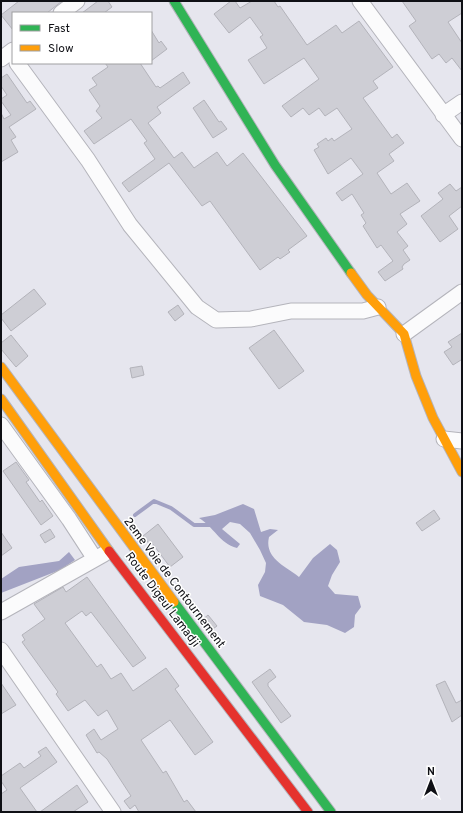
<svg xmlns="http://www.w3.org/2000/svg" width="463" height="813" viewBox="0 0 463 813" font-family="Overpass,sans-serif">
  <style>
    .water { fill: #a2a2c3 }
    .lines { fill: none; stroke-linecap: round; stroke-linejoin: round }
    .stream { stroke: #a2a2c3; stroke-width: 4 }
    .building { fill: #ceced5; stroke: #b3b3ba }
    .street-casing { stroke: #b4b4bb; stroke-width: 17 }
    .fast-casing { stroke: #b4b4bb; stroke-width: 11 }
    .slow-casing { stroke: #b4b4bb; stroke-width: 11 }
    .jam-casing { stroke: #b4b4bb; stroke-width: 11 }
    .street { stroke: #fbfbfc; stroke-width: 15 }
    .fast { stroke: #30b455; stroke-width: 9 }
    .slow { stroke: #ff9f0a; stroke-width: 9 }
    .jam { stroke: #e5322d; stroke-width: 9 }
    .labels { text-anchor: middle; dominant-baseline: central; stroke-width: 3; stroke-linejoin: round; paint-order: stroke }
    .street-label { font-size: 12px; fill: #0f1015; stroke: #fff }
  </style>
  <rect width="100%" height="100%" fill="#e6e6ee"/>
  <path class="water" d="M243 504 254 509 261 532 270 529 278 530 269 537C264 558 285 566 299 577L313 558 330 544 337 550 340 562 332 575 328 586 335 594 358 596 361 607 355 615 354 627 345 633 327 625 304 622 283 605 260 596 258 585 265 572 266 563 260 550 250 533 240 524 230 522 222 529 240 544 237 548C219 543 214 527 199 518L215 515Z
    M69 552 75 560 60 570 1 593V579L19 567 59 561Z"/>
  <g class="lines">
    <path class="stream" d="M135 515 154 501 171 508 194 525H210"/>
  </g>
  <path class="building" d="M19 1H62L47 13H13V30L1 15Z
    M98 1H108L112 7 104 13H82Z
    M231 1H235L240 8 252 1H274L278 7 280 6 307 45 336 25 342 33 359 21 393 67 373 81 378 88 363 98 392 138 397 134 404 143 389 154 394 161 377 173 391 194 407 183 420 201 400 214 407 224 397 232 408 246 403 250 410 260 404 264 402 267 403 269 385 281 378 272 393 261 381 245 377 248 363 226 366 223 361 215 364 213 352 194 342 201 336 193 363 174 351 158 328 174 314 150 319 147 317 144 326 138 328 141 332 138 334 141 352 129 337 108 325 116 319 108 309 115 303 108 291 117 282 106 319 79 304 58 264 84 248 60 267 48 260 37 263 35 250 17 229 33 214 14Z
    M402 1H462V13L448 22 462 43V71L452 58 446 63 439 54 432 59 409 26 416 21Z
    M151 30 159 43 161 41 167 49 151 61Z
    M105 63H140L156 87 158 86 160 88 183 72 190 83 157 107 161 113 148 123 174 158 182 152 194 168 217 152 227 166 243 153 307 236 288 250 290 252 280 259 278 257 260 270 210 201 202 206 169 163 129 192 122 183 155 159 144 143 147 141 131 119 94 144 84 131 102 118 96 111 100 106 89 90 97 85 92 78 108 67Z
    M7 74 27 103 30 101 36 109 9 127 16 137 11 140 18 152 1 162V113L4 119 11 115 1 101V99L7 95 1 86V78Z
    M204 100 219 122 221 121 227 129 213 138 193 108Z
    M450 184 456 191 462 187V206L449 216 458 229 440 242 421 216 443 199 438 193Z
    M34 289 46 304 11 331 1 318V315Z
    M178 305 184 314 175 321 168 312Z
    M274 330 304 371 279 389 249 348Z
    M462 333V361L461 360 453 365 444 352 452 347 448 342Z
    M11 335 28 356 16 367 1 349V343Z
    M142 366 144 375 132 378 130 368Z
    M16 462 29 480 26 482 40 502 42 500 53 516 41 525 3 471Z
    M434 510 440 519 422 531 416 523Z
    M158 524 183 557 170 567 152 543 150 545 143 536Z
    M50 529 55 537 45 543 40 535Z
    M1 532 12 548 1 556Z
    M87 577 146 658 133 667 91 612 86 616 82 611 65 623 97 667 101 664 111 679 121 673 133 691 166 668 179 686 175 689 213 742 195 755 170 720 141 740 163 773 166 771 184 802 187 800 196 812H139L135 805 130 809 124 801 131 796 107 759 99 752 97 753 86 735 94 729 101 740 118 729 107 710 98 716 85 700 68 711 56 694 58 692 22 642 25 640 22 635 45 619 34 604 63 587 66 592Z
    M208 615 217 626 210 631 202 620Z
    M270 669 276 677 268 683V686L291 716 281 723 252 682Z
    M445 681 456 703 462 700V715L452 722 436 685Z
    M1 683 16 705 1 714Z
    M46 747 57 762 20 788 37 812H1V794L7 790 1 781V776L20 763 24 768 41 756 38 752Z
    M77 785 88 802 73 812H40Z"/>
  <g class="lines">
    <defs>
      <path id="street" d="M360 1 462 139
        M61 13 77 1
        M1 59 13 50
        M17 63 88 160 130 225 197 307 216 320 251 319 291 311H363L378 307
        M443 115 462 102
        M404 334 462 292
        M1 425 69 519 95 559
        M444 439 462 441
        M1 612 104 554
        M1 650 113 812"/>
      <path id="fast" d="M174 1 275 165 351 273
        M174 602 331 812"/>
      <path id="slow" d="M351 273 367 295 404 334 416 376 433 418 462 472
        M1 367 174 602
        M1 399 109 551"/>
      <path id="jam" d="M109 551 308 812"/>
    </defs>
    <use href="#street" class="street-casing"/>
    <use href="#fast" class="fast-casing"/>
    <use href="#slow" class="slow-casing"/>
    <use href="#jam" class="jam-casing"/>
    <use href="#street" class="street"/>
    <use href="#fast" class="fast"/>
    <use href="#slow" class="slow"/>
    <use href="#jam" class="jam"/>
  </g>
  <g class="labels">
    <g class="street-label">
      <text transform="translate(174 583) rotate(53)">2eme Voie de Contournement</text>
      <text transform="translate(162 600) rotate(53)">Route Digeul Lamadji</text>
    </g>
  </g>
  <rect width="463" height="813" fill="none" stroke="#0f1015" stroke-width="4"/>
  <rect x="12" y="12" width="140" height="52" fill="#ffffff" stroke="#9f9fa1"/>
  <rect x="20" y="25" width="20" height="6" fill="#30b455" stroke="#9f9fa1"/>
  <text x="48" y="32" font-size="12" fill="#0f1015">Fast</text>
  <rect x="20" y="45" width="20" height="6" fill="#ff9f0a" stroke="#9f9fa1"/>
  <text x="48" y="52" font-size="12" fill="#0f1015">Slow</text>
  <g transform="translate(431 781)" stroke="#ffffff" stroke-width="3" paint-order="stroke">
  <path d="M0-3L7 15L0 10L-7 15Z" fill="#0f1015"/>
  <text y="-6" font-size="11" font-weight="bold" text-anchor="middle" fill="#0f1015">N</text>
  </g>
</svg>
